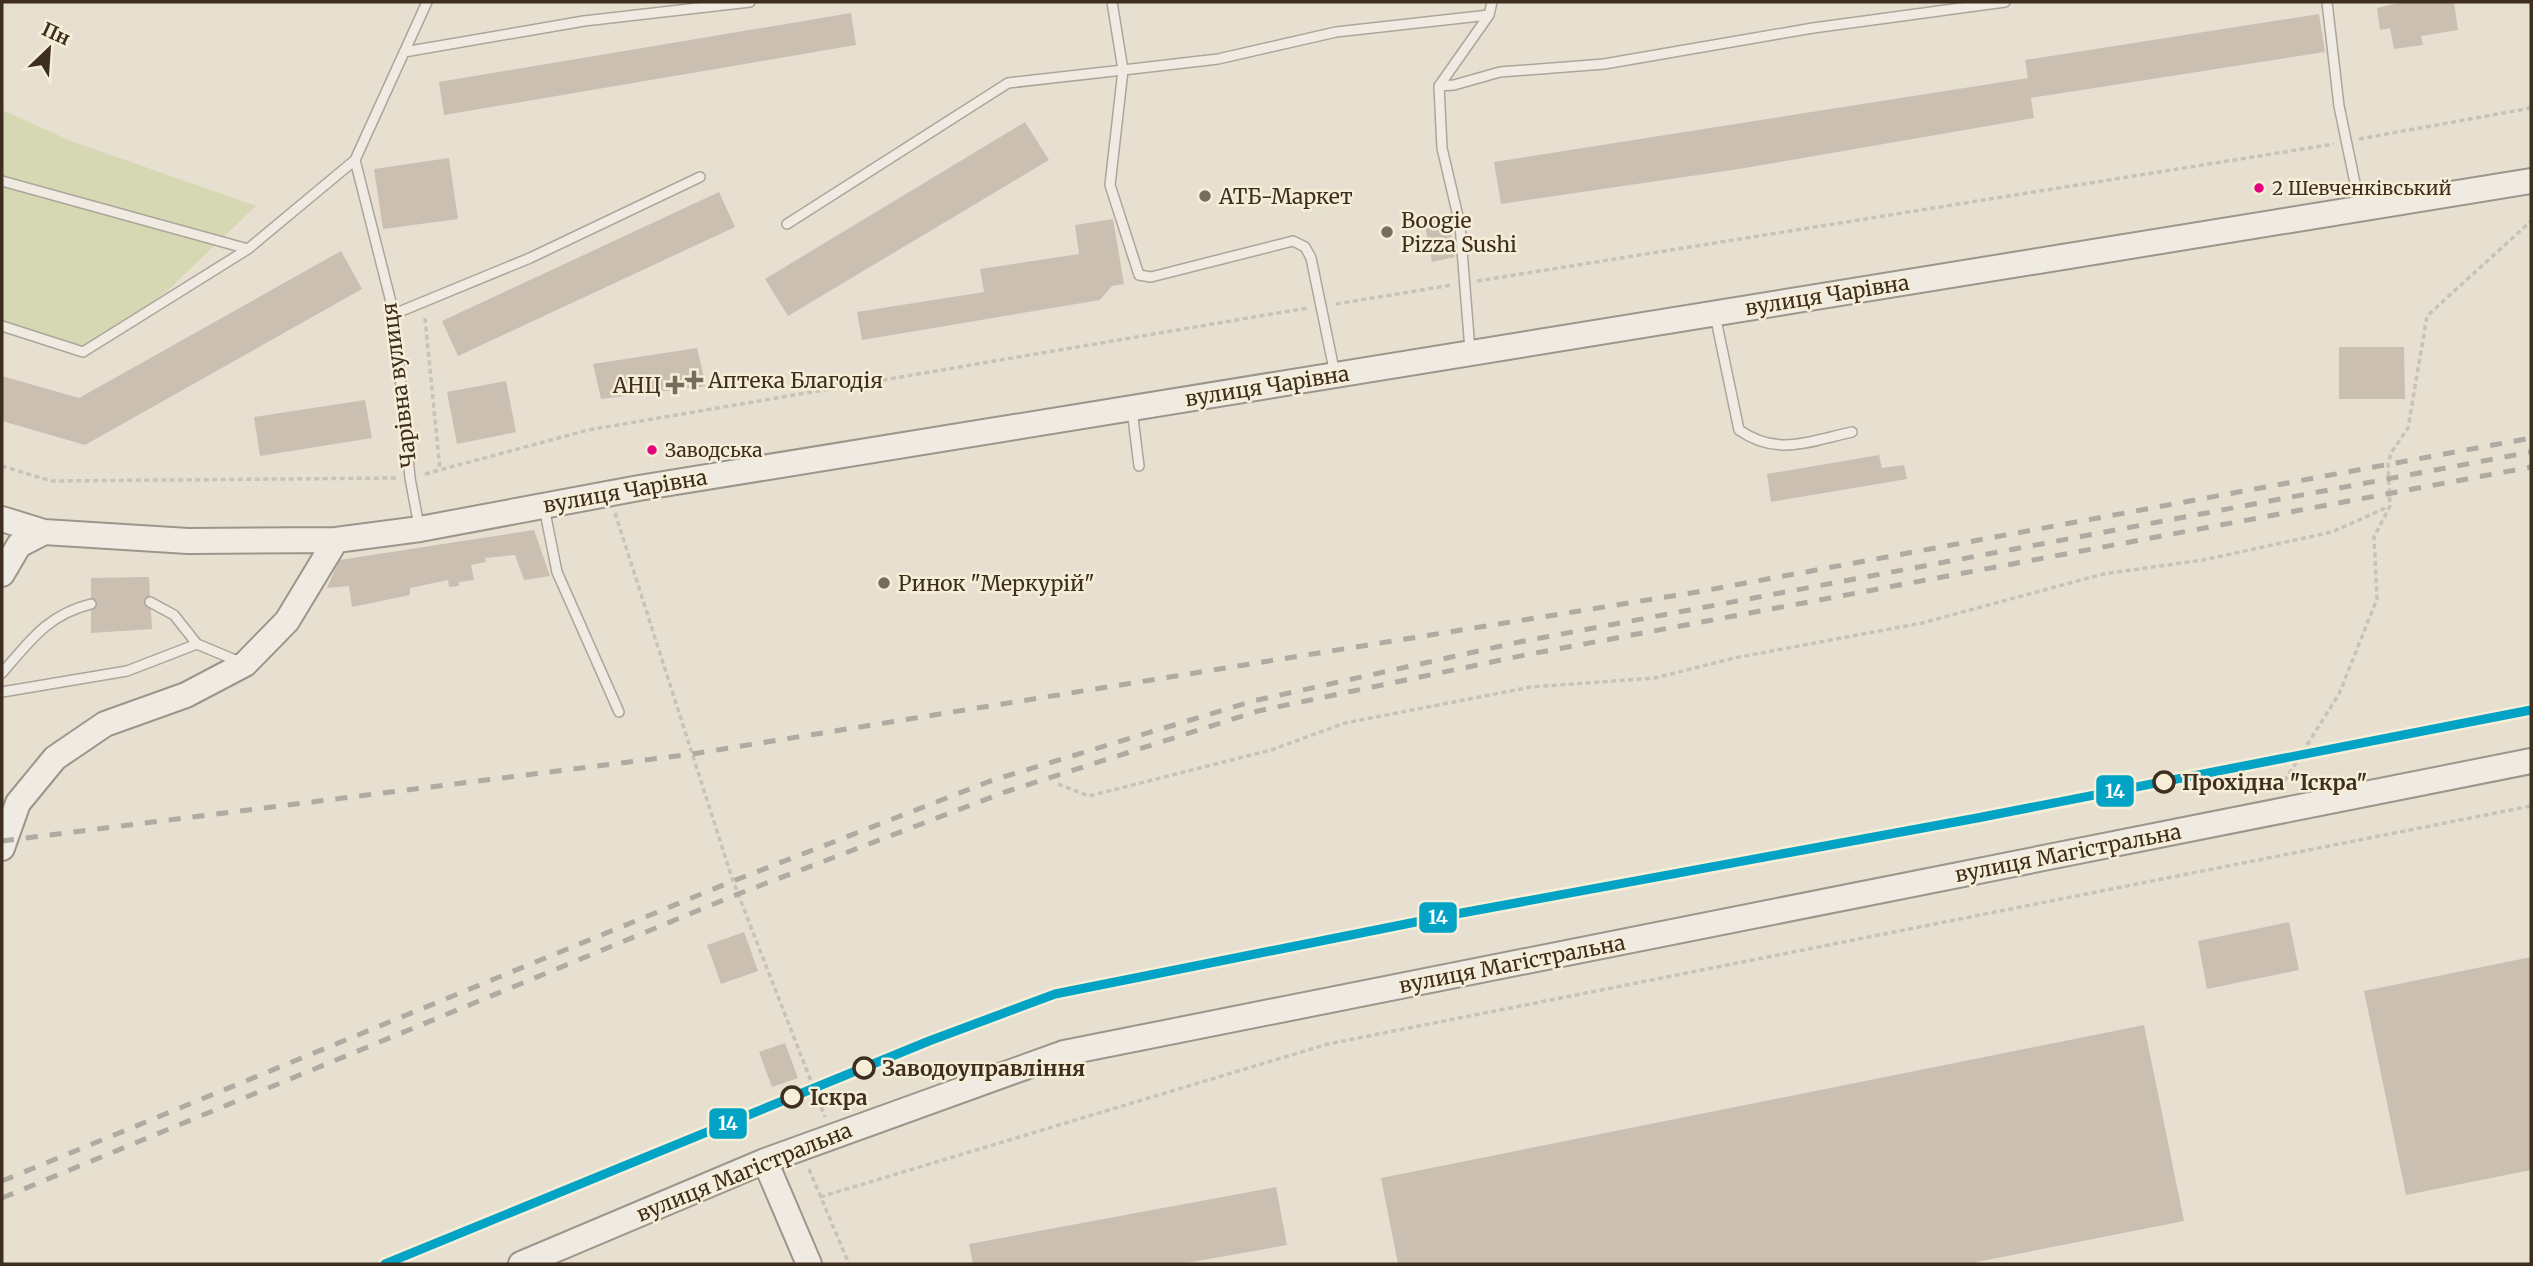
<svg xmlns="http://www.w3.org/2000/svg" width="2533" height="1266" viewBox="0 0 2533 1266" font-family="Merriweather,serif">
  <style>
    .green { fill: #d6d7b3 }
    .building { fill: #cbbfb2 }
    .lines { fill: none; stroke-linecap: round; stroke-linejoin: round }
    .lane-casing { stroke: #ada599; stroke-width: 12 }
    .secondary-casing { stroke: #9c958a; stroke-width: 28 }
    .path { stroke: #c8c2b9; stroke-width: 3.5; stroke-dasharray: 5 3.5; stroke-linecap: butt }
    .lane { stroke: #efebe3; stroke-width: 9 }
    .secondary { stroke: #efebe3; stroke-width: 24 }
    .rail { stroke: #afaaa2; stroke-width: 5; stroke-dasharray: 12 12; stroke-linecap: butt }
    .tram-1-casing { stroke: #f7eed8; stroke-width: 14 }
    .tram-1 { stroke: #03a3c5; stroke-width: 9 }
    .bus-dot { fill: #e5007d; stroke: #f7eed8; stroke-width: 2.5 }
    .poi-dot { fill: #786c5e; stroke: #f7eed8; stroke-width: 2.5 }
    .stop-dot { fill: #f7eed8; stroke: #3d2e20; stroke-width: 3.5 }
    .labels { text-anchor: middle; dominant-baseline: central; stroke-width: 5; stroke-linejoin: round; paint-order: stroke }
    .bus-label { font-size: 19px; fill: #3d2e20; stroke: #f7eed8; text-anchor: start }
    .poi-label { font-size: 21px; fill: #3d2e20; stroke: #f7eed8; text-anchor: start }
    .street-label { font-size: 21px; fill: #3d2e20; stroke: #f7eed8 }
    .stop-label { font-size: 21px; font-weight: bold; fill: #3d2e20; stroke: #f7eed8; text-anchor: start }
    .line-badge { stroke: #f7eed8; stroke-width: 2.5 }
    .badge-label { font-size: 19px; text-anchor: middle; font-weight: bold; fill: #fff }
  </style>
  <rect width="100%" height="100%" fill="#e7e0d1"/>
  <path class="green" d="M2 110 71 141 256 206 166 292 83 352 2 324Z"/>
  <path class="building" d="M2402 2H2454L2458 30 2421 36 2423 45 2394 49 2390 28 2380 30 2377 8Z
    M851 13 856 45 444 115 439 82Z
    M2319 14 2325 52 2031 98 2034 118 1739 169 1501 204 1494 162 2028 78 2025 60Z
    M1025 122 1049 160 788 316 765 279Z
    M449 158 458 219 383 229 374 169Z
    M719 192 735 227 458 356 442 321Z
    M1448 216 1455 257 1432 262 1424 220Z
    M1113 219 1124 284 1112 286 1100 300 862 340 857 312 984 292 980 269 1079 254 1075 225Z
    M341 251 362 289 85 445 2 421V376L79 398Z
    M2339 347H2404L2405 399H2339Z
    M697 348 706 386 601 399 593 364Z
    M506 381 516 432 457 444 447 392Z
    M365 400 372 438 260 456 254 417Z
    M1879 455 1882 468 1904 465 1907 479 1771 502 1767 474Z
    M534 530 550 576 524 580 515 555 485 558 486 562 471 565 474 580 459 582V586L449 587 448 580 410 588V595L352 607 349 586 327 588 339 560Z
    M149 577 152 629 91 633V578Z
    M2289 922 2299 970 2207 989 2198 941Z
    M744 932 758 971 721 984 707 945Z
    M2531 957V1170L2406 1195 2364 991Z
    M2144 1025 2184 1221 1967 1264H1398L1381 1178Z
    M785 1043 798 1078 772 1087 759 1052Z
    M1276 1187 1287 1245 1181 1264H973L969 1244Z"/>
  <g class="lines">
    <defs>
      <path id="lane" d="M1112 2 1123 70 1218 59 1336 32 1489 15 1439 86 1442 148 1460 225 1470 350
        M2327 2 2339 106 2360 207
        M1489 15 1492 2
        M404 52 584 21 750 2
        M1439 86 1454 85 1500 72 1604 64 1813 28 2005 2
        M355 160 394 314 410 478 419 526
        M2 181 248 249 355 160 427 2
        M787 224 1008 83 1123 70 1110 185 1139 275 1151 277 1293 241 1305 247 1311 258 1335 374
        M394 314 530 258 700 177
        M1715 315 1739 430C1778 457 1810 441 1852 432
        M2 326 83 352 248 249
        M1132 410 1139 466
        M544 507 557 572 619 712
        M150 602 174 615 197 644 240 662
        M2 673C30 641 47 615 91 604
        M2 692 127 671 197 644"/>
      <path id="secondary" d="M2 519 44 532 188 541 336 540 420 529 639 488 2531 181
        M2 574 19 545 44 532
        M2 848 18 803 55 758 105 724 186 695 245 664 287 621 336 540
        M765 1161 809 1264
        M521 1264 765 1161 1064 1053 2531 761"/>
    </defs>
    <use href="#lane" class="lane-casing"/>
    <use href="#secondary" class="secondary-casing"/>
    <path class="path" d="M2359 139 2531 108
      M1477 281 2334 144
      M1336 304 1452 285
      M425 318 440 470
      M2 466 51 481 396 478
      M425 474 588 430 1307 308
      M615 513 733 881 825 1117
      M1058 784 1089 796 1271 750 1345 723 1531 687 1655 678 1734 658 1922 623 2103 574 2203 560 2332 532 2390 506
      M2280 788 2339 694 2377 599 2374 537 2390 506 2388 464 2391 453 2408 428 2427 316 2531 221
      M809 1169 849 1264
      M820 1197 1328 1044 2531 806"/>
    <use href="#lane" class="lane"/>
    <use href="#secondary" class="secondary"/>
    <path class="rail" d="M2 841 692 754 1697 592 2531 438
      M2 1181 733 881 993 780 1253 701 1519 642 2531 452
      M2 1198 738 894 1005 792 1258 711 1525 655 2531 467"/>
    <defs>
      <path id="tram-1" d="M385 1264 929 1041 1055 994 1456 914 1977 818 2531 710"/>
    </defs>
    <use href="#tram-1" class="tram-1-casing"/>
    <use href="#tram-1" class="tram-1"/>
  </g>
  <g class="bus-dot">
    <circle cx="2259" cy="188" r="6"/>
    <circle cx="652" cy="450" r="6"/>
  </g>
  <g class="poi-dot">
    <circle cx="1205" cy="196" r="7"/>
    <circle cx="1387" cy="232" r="7"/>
    <path d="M690.5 369.5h7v7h7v7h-7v7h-7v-7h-7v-7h7z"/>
    <path d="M671.5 374.5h7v7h7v7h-7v7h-7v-7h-7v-7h7z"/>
    <circle cx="884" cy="583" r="7"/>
  </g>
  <g class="stop-dot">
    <circle cx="2164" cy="782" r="10"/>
    <circle cx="864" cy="1068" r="10"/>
    <circle cx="792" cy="1097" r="10"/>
  </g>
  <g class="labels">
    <g class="bus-label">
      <text x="2272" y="188">2 Шевченківський</text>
      <text x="665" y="450">Заводська</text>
    </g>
    <g class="poi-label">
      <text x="1219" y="196">АТБ-Маркет</text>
      <text x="1401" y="220">Boogie<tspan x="1401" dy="24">Pizza Sushi</tspan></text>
      <text x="708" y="380">Аптека Благодія</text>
      <text x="661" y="385" text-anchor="end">АНЦ</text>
      <text x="898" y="583">Ринок "Меркурій"</text>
    </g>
    <g class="street-label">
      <text transform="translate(1827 295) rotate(-9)">вулиця Чарівна</text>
      <text transform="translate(399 385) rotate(-97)">Чарівна вулиця</text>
      <text transform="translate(1267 386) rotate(-9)">вулиця Чарівна</text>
      <text transform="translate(625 491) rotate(-10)">вулиця Чарівна</text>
      <text transform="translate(2068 853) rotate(-11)">вулиця Магістральна</text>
      <text transform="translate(1512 964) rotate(-11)">вулиця Магістральна</text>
      <text transform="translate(744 1172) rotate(-22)">вулиця Магістральна</text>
    </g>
    <g class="stop-label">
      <text x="2182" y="782">Прохідна "Іскра"</text>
      <text x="882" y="1068">Заводоуправління</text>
      <text x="810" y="1097">Іскра</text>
    </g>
  </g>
  <g class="line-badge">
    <rect x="2095" y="774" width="40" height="34" rx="7" fill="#03a3c5"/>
    <rect x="1418" y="901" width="40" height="33" rx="7" fill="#03a3c5"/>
    <rect x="708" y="1107" width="40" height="33" rx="7" fill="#03a3c5"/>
  </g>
  <g class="badge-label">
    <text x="2115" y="798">14</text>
    <text x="1438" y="924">14</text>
    <text x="728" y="1130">14</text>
  </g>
  <rect width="2533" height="1266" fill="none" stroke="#3d2e20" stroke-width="7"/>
  <g transform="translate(49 49) rotate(25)" stroke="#f7eed8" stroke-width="5" paint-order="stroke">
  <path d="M0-5L12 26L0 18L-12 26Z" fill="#3d2e20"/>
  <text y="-10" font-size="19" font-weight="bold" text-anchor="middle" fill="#3d2e20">Пн</text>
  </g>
</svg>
